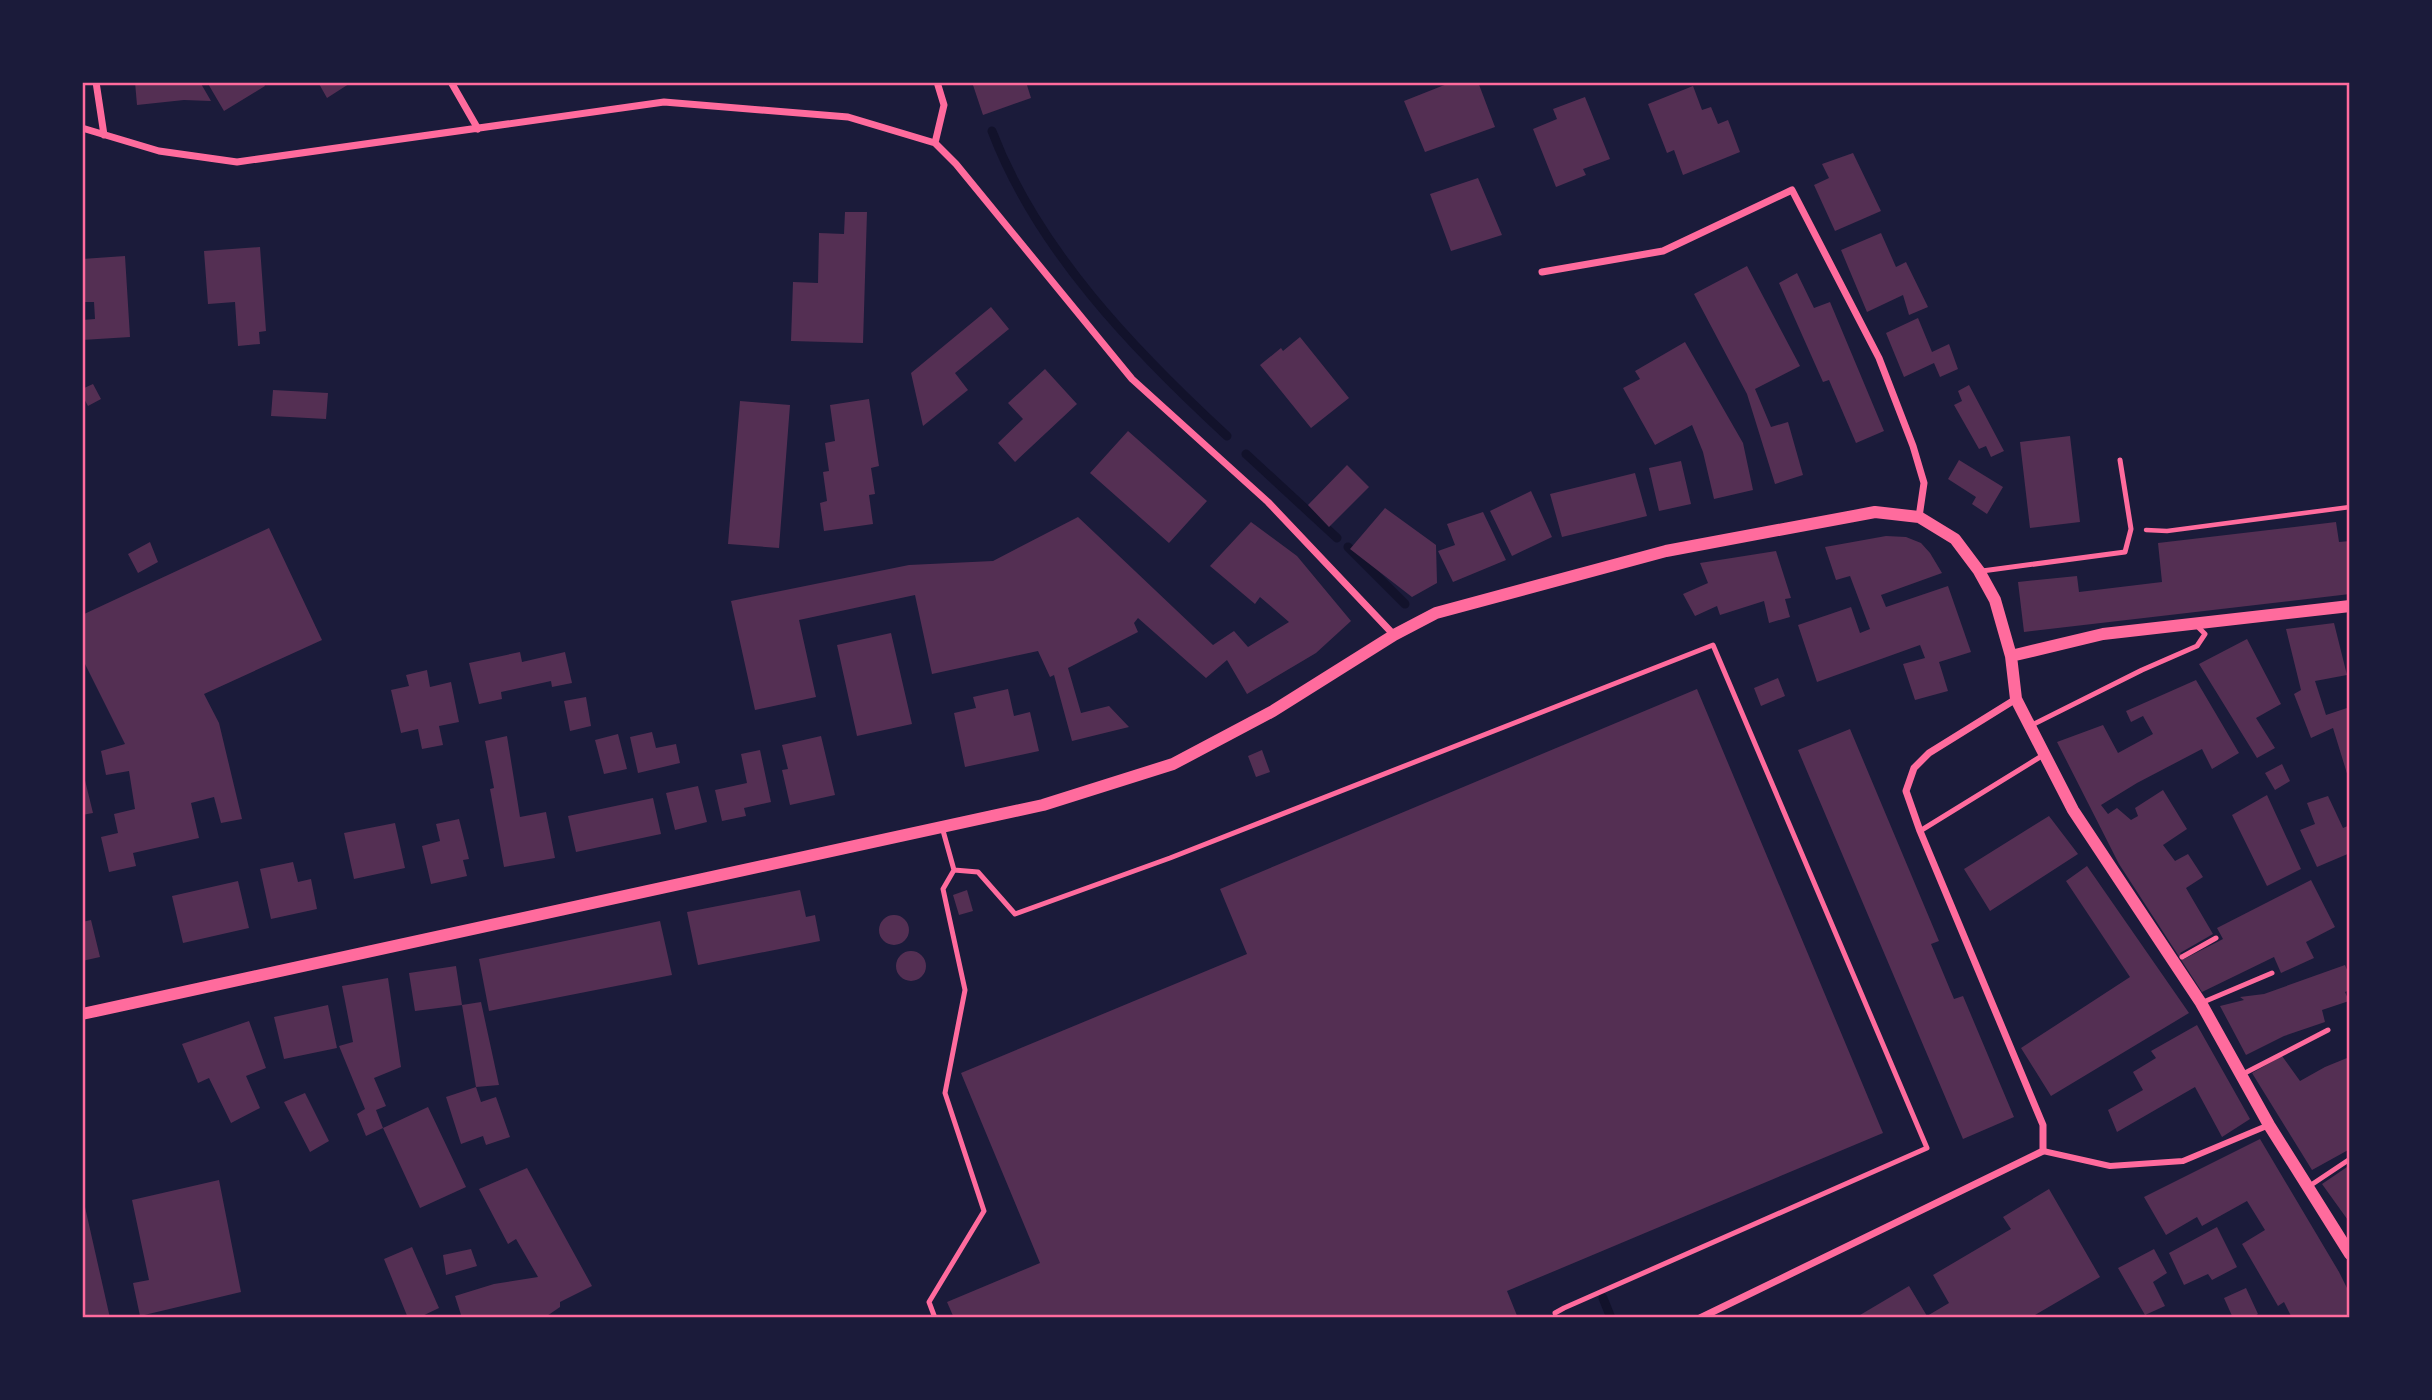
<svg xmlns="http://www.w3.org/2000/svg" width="2432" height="1400" viewBox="0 0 2432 1400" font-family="'DM Sans',sans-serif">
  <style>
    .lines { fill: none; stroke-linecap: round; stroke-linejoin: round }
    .stream { stroke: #12122b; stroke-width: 9 }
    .building { fill: #542f53 }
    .path { stroke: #ff6b9d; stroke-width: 4.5 }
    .service { stroke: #ff6b9d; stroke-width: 5 }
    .pedestrian { stroke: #ff6b9d; stroke-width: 6 }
    .minor { stroke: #ff6b9d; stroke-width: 7 }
    .tertiary { stroke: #ff6b9d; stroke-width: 12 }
    .neatline { fill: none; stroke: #ff6b9d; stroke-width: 2.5 }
  </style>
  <rect width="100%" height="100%" fill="#1b1b3a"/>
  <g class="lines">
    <path class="stream" d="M992 131C1037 250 1135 351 1227 436
      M1246 454 1337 538
      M1348 547 1405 604
      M1603 1298 1611 1318"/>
  </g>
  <path class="building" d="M135 82H200L211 101 184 100 137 105Z
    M207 82H263L265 86 224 111Z
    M318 82H352L327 98Z
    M972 82H1026L1031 98 983 115Z
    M1452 82H1478L1495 127 1425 152 1404 101Z
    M1693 86 1702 110 1711 107 1718 124 1728 120 1740 152 1683 175 1674 150 1667 153 1648 104Z
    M1585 97 1610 159 1583 169 1586 175 1556 187 1533 129 1557 119 1553 109Z
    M1853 153 1881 211 1835 231 1814 185 1829 178 1822 164Z
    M1478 178 1502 235 1451 251 1430 194Z
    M845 212H867L863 343 791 341 793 282 818 283 819 233 844 234Z
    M1881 233 1896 267 1906 262 1928 307 1909 315 1903 295 1867 312 1841 250Z
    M260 247 266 331 259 332 260 344 238 346 235 302 208 304 204 251Z
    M125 256 130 337 82 340V320L95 319 94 302H82V259Z
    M1747 266 1800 366 1755 389 1771 427 1788 422 1803 475 1775 484 1747 394 1694 294Z
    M1797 273 1814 308 1830 302 1884 431 1856 443 1829 380 1823 382 1779 283Z
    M991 307 1009 329 955 373 968 390 923 426 911 373Z
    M1918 318 1932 352 1949 344 1958 369 1940 377 1934 363 1904 377 1886 333Z
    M1300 337 1349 398 1311 428 1260 365 1281 348 1283 351Z
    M1685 342 1743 443 1753 490 1714 499 1703 452 1692 425 1655 445 1623 388 1640 379 1635 371Z
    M1045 369 1077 404 1015 462 998 443 1023 419 1008 403Z
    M93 384 101 399 88 406 82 395V389Z
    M1969 385 2004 451 1991 457 1986 446 1979 449 1954 405 1962 401 1958 391Z
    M273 390 328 393 326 419 271 416Z
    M869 399 879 466 871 468 875 494 869 495 873 524 824 531 820 503 827 501 823 472 829 471 825 443 835 441 830 405Z
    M740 401 790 405 779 548 728 544Z
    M1128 431 1207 501 1169 543 1090 473Z
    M2070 436 2080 522 2030 528 2020 442Z
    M1959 460 2003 487 1987 514 1972 504 1976 497 1948 479Z
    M1681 461 1691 504 1659 511 1649 468Z
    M1347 465 1369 487 1329 527 1308 505Z
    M1635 473 1647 516 1562 537 1550 494Z
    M1531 491 1552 537 1512 556 1490 511Z
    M1385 508 1436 545 1437 583 1412 597 1350 549Z
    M1483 512 1506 560 1453 582 1438 551 1455 545 1447 524Z
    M1078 517 1213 645 1234 631 1248 647 1289 622 1260 597 1255 604 1210 566 1251 522 1297 556 1351 621 1316 653 1247 694 1227 660 1206 678 1138 618 1134 623 1138 632 1068 668 1081 713 1109 706 1129 727 1072 741 1054 675 1050 677 1038 651 932 674 915 595 799 620 816 697 755 710 731 601 909 565 993 561Z
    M2336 522 2339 542 2350 541V594L2024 632 2018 582 2077 576 2079 592 2162 582 2158 543Z
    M269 528 322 640 204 694 219 723 242 819 221 823 214 797 191 803 199 838 133 853 136 866 109 872 101 837 118 833 114 814 135 809 129 771 106 775 101 751 125 744 82 658V615Z
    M1886 536 1906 537 1921 543 1930 553 1942 573 1881 595 1886 607 1948 586 1971 652 1939 662 1948 691 1915 700 1903 664 1925 658 1920 645 1817 682 1798 625 1851 607 1860 633 1870 629 1850 576 1836 580 1825 547Z
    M150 542 158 562 138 573 128 554Z
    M1776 551 1791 598 1785 599 1790 617 1769 623 1764 601 1720 615 1717 606 1695 616 1683 594 1708 583 1700 563Z
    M2334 623 2347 675 2315 681 2326 715 2350 707 2349 780 2333 728 2311 738 2294 694 2301 690 2286 629Z
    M891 633 912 724 857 736 837 645Z
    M2247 639 2281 704 2256 718 2275 748 2257 758 2199 664Z
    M520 652 522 662 565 652 572 683 552 687 551 681 501 692 502 699 479 704 469 663Z
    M427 670 430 687 451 682 459 722 439 726 443 745 422 749 418 729 401 733 391 690 409 686 406 675Z
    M1778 678 1785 696 1761 706 1754 688Z
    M2196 680 2239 753 2212 769 2202 749 2137 783 2101 805 2108 814 2117 808 2131 820 2138 816 2135 808 2163 790 2187 829 2163 845 2175 861 2188 854 2203 877 2186 888 2213 934 2180 953 2184 959 2223 939 2217 928 2311 880 2335 927 2306 942 2314 958 2281 973 2274 957 2202 992 2119 864 2057 742 2103 725 2118 753 2153 734 2143 716 2131 722 2126 711Z
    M1008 689 1014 716 1030 712 1039 751 965 767 954 713 976 708 973 697Z
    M1697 689 1883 1133 1507 1291 1518 1318H954L947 1302 1040 1263 961 1073 1247 954 1220 889Z
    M586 697 591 726 570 731 564 701Z
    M1850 729 1939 941 1931 944 1954 999 1963 996 2014 1117 1963 1139 1798 750Z
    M652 732 656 748 676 744 680 763 638 773 630 737Z
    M618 734 627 769 604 774 595 740Z
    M507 736 520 817 546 812 555 858 504 867 490 789 494 788 485 741Z
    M821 736 835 795 790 805 782 770 788 769 782 745Z
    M760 750 771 802 744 808 746 816 722 821 715 790 747 783 741 754Z
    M1262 750 1270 772 1256 777 1248 756Z
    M2282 764 2290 781 2275 790 2265 773Z
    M82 768 93 813 82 815Z
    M698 786 707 822 675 830 666 793Z
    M2267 795 2301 869 2267 886 2232 815Z
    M2328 796 2343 828 2350 825V853L2317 867 2300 830 2315 824 2307 803Z
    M653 798 661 834 576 852 568 816Z
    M2049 816 2078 854 1990 911 1964 869Z
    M459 819 469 859 463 860 467 876 431 884 422 846 440 841 436 824Z
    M395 823 405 868 354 879 344 833Z
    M293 862 298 882 311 879 317 909 271 919 260 869Z
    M2087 866 2189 1013 2051 1096 2021 1048 2130 977 2066 881Z
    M238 881 249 928 183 943 172 896Z
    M800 890 806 917 815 915 820 941 698 965 687 912Z
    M967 890 973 911 959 915 953 895Z
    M879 930a15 15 0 1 1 30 0a15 15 0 1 1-30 0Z
    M91 920 100 957 82 961V922Z
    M660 921 672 975 489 1011 479 959Z
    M896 966a15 15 0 1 1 30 0a15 15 0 1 1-30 0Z
    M2345 965 2350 977V990L2345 992 2349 1001 2322 1010 2325 1022 2284 1036 2246 1055 2220 1006 2244 1000 2240 997 2264 994Z
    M456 966 462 1005 415 1011 409 973Z
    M388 978 401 1067 374 1078 386 1106 376 1110 383 1128 366 1136 357 1114 365 1109 339 1046 353 1042 342 986Z
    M481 1002 499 1085 476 1087 462 1005Z
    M328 1005 337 1048 284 1059 274 1017Z
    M249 1021 266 1068 246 1076 260 1108 231 1123 209 1078 198 1083 182 1044Z
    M2197 1025 2250 1119 2222 1137 2195 1087 2117 1132 2108 1110 2143 1090 2133 1072 2156 1058 2151 1051Z
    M2282 1056 2300 1081 2325 1067 2347 1058 2350 1063V1149L2312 1170 2252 1073Z
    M476 1087 481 1102 496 1097 510 1137 486 1145 483 1136 461 1144 446 1097Z
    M305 1093 329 1141 310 1152 284 1102Z
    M428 1107 466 1187 420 1208 383 1128Z
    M2260 1139 2339 1272 2350 1294V1318H2292L2284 1302 2278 1306 2242 1244 2265 1230 2247 1201 2202 1226 2197 1217 2166 1235 2144 1197Z
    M2350 1165V1223L2322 1184Z
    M527 1168 592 1286 560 1302V1307L544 1318H462L455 1296 494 1284 538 1277 516 1239 508 1244 479 1189Z
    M219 1180 241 1292 140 1316 133 1283 149 1280 132 1200Z
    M2049 1189 2100 1277 2030 1318H1855L1909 1286 1927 1316 1949 1303 1933 1275 2011 1229 2003 1217Z
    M82 1207H85L110 1318H82Z
    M2217 1227 2237 1267 2212 1280 2208 1274 2184 1285 2169 1253Z
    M412 1247 439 1308 418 1318H408L384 1259Z
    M471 1249 477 1266 446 1275 443 1255Z
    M2154 1249 2167 1273 2153 1282 2165 1306 2145 1315 2118 1268Z
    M2246 1288 2258 1314 2251 1318H2233L2224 1298Z"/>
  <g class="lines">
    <path class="path" d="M2146 530 2167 531 2350 507"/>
    <path class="service" d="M1982 571 2125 552 2131 529 2120 460
      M2030 726 2142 670 2197 646 2205 634 2197 626
      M1920 831 2045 754
      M954 870 978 872 1015 914 1170 858 1713 645 1927 1148 1564 1308 1555 1313 1557 1318
      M2182 957 2216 938
      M2201 1003 2272 973
      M2241 1075 2328 1030
      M2308 1187 2350 1159
      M935 1318 929 1302 984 1211 945 1093 965 990 943 889 954 870 942 827"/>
    <path class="pedestrian" d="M2043 1151 2110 1166 2183 1161 2269 1125"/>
    <path class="minor" d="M96 82 104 135
      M451 82 478 129
      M82 128 159 151 237 162 664 102 848 117 935 143 956 164 1132 379 1268 502 1394 635
      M935 143 944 105 937 82
      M1542 272 1663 251 1792 190 1879 358 1913 446 1924 483 1919 517
      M1700 1318 2043 1151V1125L1920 831 1906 791 1914 768 1929 753 2016 699"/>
    <path class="tertiary" d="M2011 656 2103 634 2350 606
      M82 1014 1043 805 1173 764 1273 711 1394 635 1436 613 1666 551 1875 512 1919 517 1955 539 1979 571 1995 600 2011 656 2016 699 2073 810 2201 1003 2269 1125 2350 1254"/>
  </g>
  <rect width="2432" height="1400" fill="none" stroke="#1b1b3a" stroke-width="168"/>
  <rect x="84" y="84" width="2264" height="1232" class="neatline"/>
</svg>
